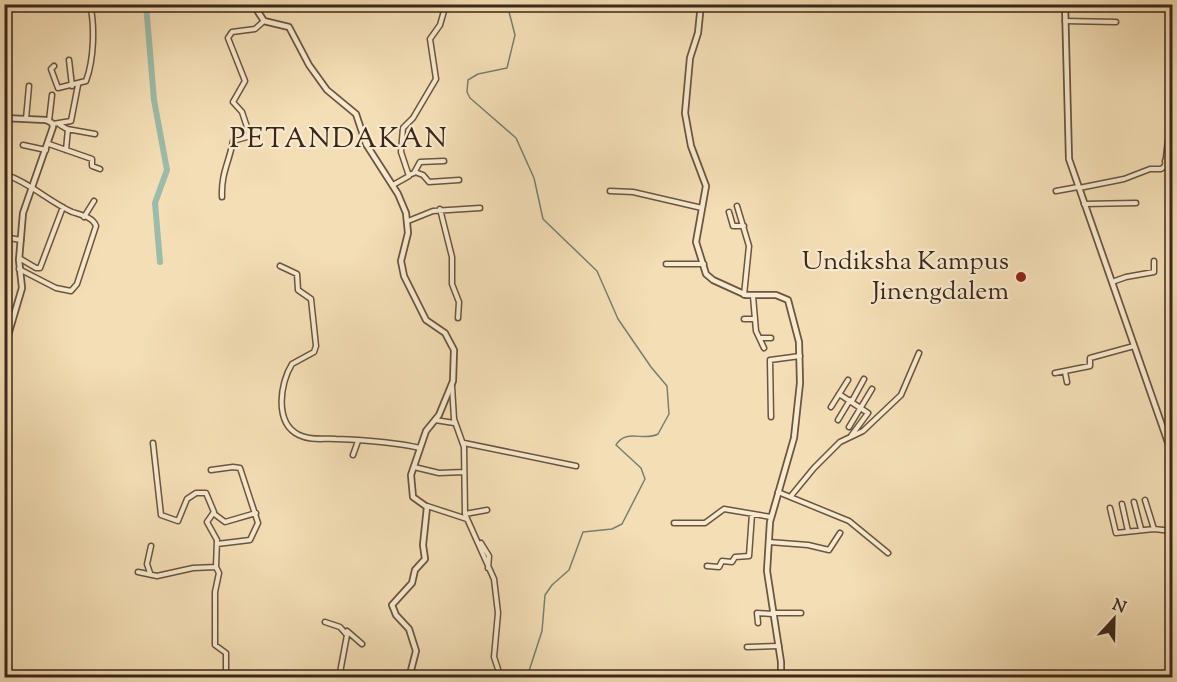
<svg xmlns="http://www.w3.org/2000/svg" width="1177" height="682" viewBox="0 0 1177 682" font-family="'Sorts Mill Goudy',serif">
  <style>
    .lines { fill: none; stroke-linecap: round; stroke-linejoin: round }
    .stream { stroke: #758071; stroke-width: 1.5 }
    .river { stroke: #9cbcab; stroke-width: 6 }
    .minor-casing { stroke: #695541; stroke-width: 7 }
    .tertiary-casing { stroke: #695541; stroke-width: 8 }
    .minor { stroke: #f8eacf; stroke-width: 4 }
    .tertiary { stroke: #f8eacf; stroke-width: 4.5 }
    .poi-dot { fill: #8f2418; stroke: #f8eacf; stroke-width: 2 }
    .labels { text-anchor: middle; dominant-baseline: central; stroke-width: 4.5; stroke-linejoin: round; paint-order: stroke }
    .poi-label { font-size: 26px; fill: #3b271a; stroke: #f8eacf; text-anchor: end }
    .quarter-label { font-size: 28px; letter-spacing: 1.5px; fill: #3b271a; stroke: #f8eacf }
  </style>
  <rect width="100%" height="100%" fill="#f4deb5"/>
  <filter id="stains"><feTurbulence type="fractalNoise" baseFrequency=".00333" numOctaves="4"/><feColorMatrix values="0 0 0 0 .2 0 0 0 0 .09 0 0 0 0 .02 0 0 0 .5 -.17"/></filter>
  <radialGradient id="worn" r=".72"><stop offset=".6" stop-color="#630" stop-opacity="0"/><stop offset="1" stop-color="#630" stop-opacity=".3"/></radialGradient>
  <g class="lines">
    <path class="stream" d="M507 4 515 35 507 68 478 74 468 80 467 92 470 98 516 138 534 178 543 219 597 271 618 319 651 367 667 386 669 414 658 434C644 442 626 428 616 445L641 468 645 479 622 524 612 529 583 532 569 570 552 585 545 595 542 631 529 671 532 678"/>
    <path class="river" d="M146 4 154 100 167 170 155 203 160 262"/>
    <defs>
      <path id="minor" d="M1065 21 1116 22
        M69 60 72 86
        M54 66 51 69 58 88 86 81C94 60 95 26 90 4
        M26 119 29 86
        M49 121 52 95
        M53 124 71 121 78 85
        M60 125 67 129 95 134
        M49 144 92 159V166L100 169
        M23 145 46 150
        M66 150 68 129
        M1165 161 1172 162
        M415 172 423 175 429 182 459 180
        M4 174C29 182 48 201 72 212 81 215 93 217 96 226L77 284 71 291 56 288 19 269
        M409 175 414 173 420 162 444 161
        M393 185 409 176 401 152 403 128 413 118 436 79 430 39 440 25 446 4
        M1079 188 1124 179 1150 169H1161L1165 166 1168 140 1172 132
        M610 191 633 192 702 208
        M1056 191 1078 187
        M222 197C221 173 229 163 233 141L247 137 249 133 242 112 233 102 245 81 228 38 232 32 255 29 264 21
        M1084 204 1136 203
        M737 206 749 246 744 295
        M440 209 452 257V284L459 302 458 318
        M729 212 733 226H744
        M84 217 94 201
        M408 221 433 211 480 208
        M4 237 21 240
        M19 258 36 268H40L63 207
        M666 264H704
        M280 266 297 274 298 290 311 299 316 346 314 352 292 364C280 383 274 423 299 435 311 441 324 438 336 439 363 440 394 442 420 448
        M1112 282 1126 277 1154 272V261
        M753 296 756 331 764 348
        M744 319H755
        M760 338H771
        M1065 372 1067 382
        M1055 373 1090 366V358L1134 346
        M452 386 454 419 464 447 465 514 494 579 498 613 494 657 501 678
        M839 394 868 413 851 436
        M852 401 864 379
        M831 407 848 380
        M771 417 770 360 800 356
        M435 420 454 423
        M838 420 850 400
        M849 427 872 389
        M153 443 161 515 178 521 187 499 196 493H206L214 512 207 522 217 540 216 567 219 573 215 592V645L226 653V678
        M464 443 576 466
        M353 455 358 441
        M414 467 439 473 464 472
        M211 470 233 467 240 468 258 523 250 540 217 544
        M778 492 849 521 888 553
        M791 496 814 468 840 442 863 431 901 395 919 353
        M1145 500 1154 529
        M1134 502 1141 529
        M1122 504 1128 531
        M427 506 467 519
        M1110 508 1116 533 1154 529 1172 531
        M213 513 225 522 256 513
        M465 514 487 510
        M674 523H705L724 509 771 517
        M769 542 808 545 829 550 840 533
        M481 543 489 556 488 568
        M707 566 719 567 722 561 732 562 735 557 749 556 752 514
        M138 572 157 576 193 568 216 567
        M150 573 147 564 151 546
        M772 613H801
        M325 622 340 627 347 635 339 678
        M758 623 757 613 772 614
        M347 631 362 644
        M747 647 779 646"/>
      <path id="tertiary" d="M253 4 264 21 289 27 309 65 327 90 356 114 366 144 398 194 406 213 408 233 401 261 404 276 426 320 445 333 454 350 453 381 439 415 426 431 411 475 413 497 427 507 423 545 425 559 415 570 412 583 392 605 396 615 409 629 416 651 409 678
        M701 4 698 33 690 58 685 113 691 146 706 186 696 242 706 274 713 280 746 295H776L788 300 799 342 800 383 794 438 770 522 767 571 781 662V678
        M1065 4 1069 159 1172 454
        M4 118 46 120 52 123 53 127 23 213 19 260 22 288 4 349"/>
    </defs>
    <use href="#minor" class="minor-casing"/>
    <use href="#tertiary" class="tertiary-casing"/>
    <use href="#minor" class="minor"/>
    <use href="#tertiary" class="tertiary"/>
  </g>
  <circle class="poi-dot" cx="1021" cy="277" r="6"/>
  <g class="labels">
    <g class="poi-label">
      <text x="1009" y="262">Undiksha Kampus<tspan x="1009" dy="30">Jinengdalem</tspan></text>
    </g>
    <g class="quarter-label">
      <text x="339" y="140">PETANDAKAN</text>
    </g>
  </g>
  <rect width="1177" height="682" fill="none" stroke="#f4deb5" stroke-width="24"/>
  <rect x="6" y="6" width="1165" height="670" fill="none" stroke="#3b271a" stroke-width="3"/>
  <rect x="12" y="12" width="1153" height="658" fill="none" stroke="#3b271a" stroke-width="1.5"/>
  <g transform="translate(1114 619) rotate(22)" stroke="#f8eacf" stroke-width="4.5" paint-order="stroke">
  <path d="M0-4.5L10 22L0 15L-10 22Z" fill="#3b271a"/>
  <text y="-9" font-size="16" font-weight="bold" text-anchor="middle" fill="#3b271a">N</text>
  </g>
  <rect width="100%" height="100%" filter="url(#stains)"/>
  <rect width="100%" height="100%" fill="url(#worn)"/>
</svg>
